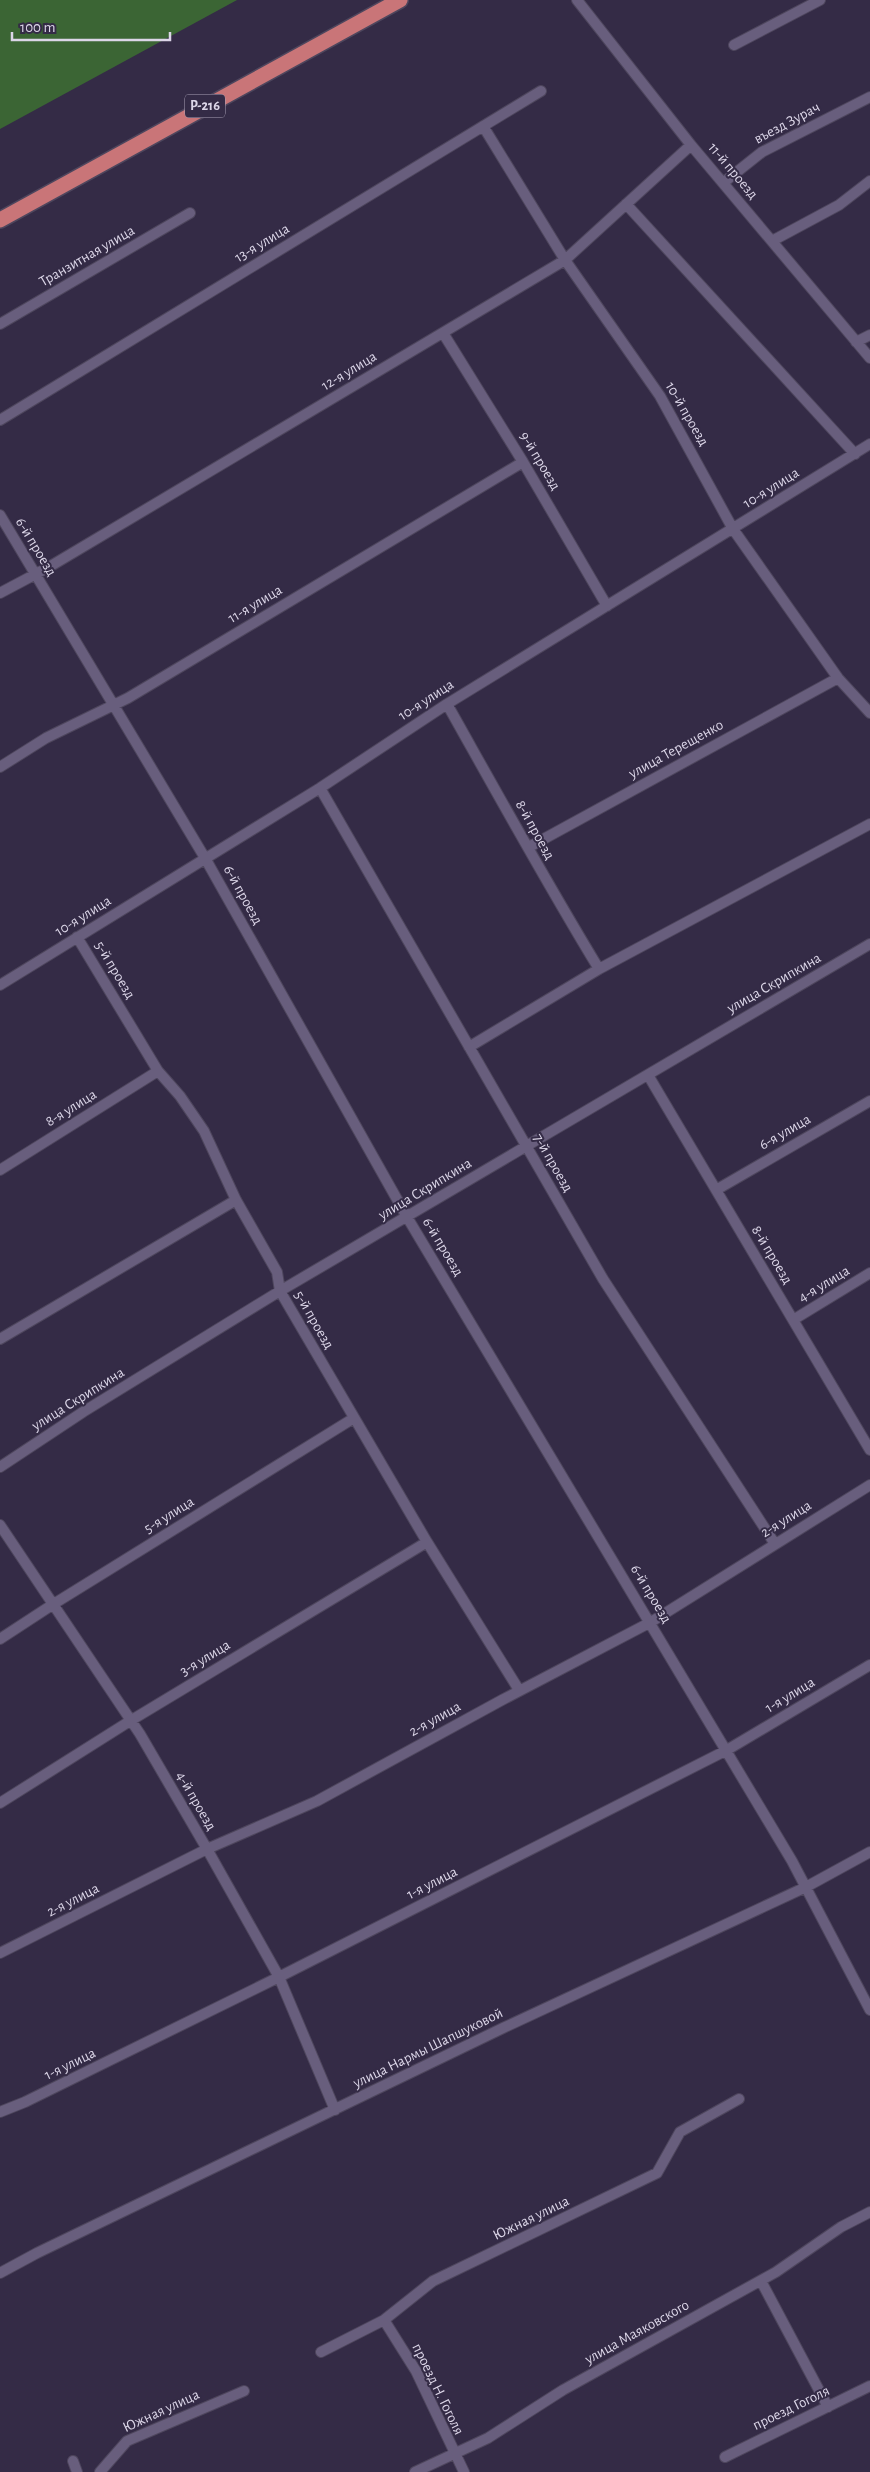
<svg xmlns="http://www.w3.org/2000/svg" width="870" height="2472" viewBox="0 0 870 2472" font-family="'Alegreya Sans',sans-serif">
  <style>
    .green { fill: #3b6534 }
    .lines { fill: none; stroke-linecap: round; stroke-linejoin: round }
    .minor-casing { stroke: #4e465d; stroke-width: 12 }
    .highway-casing { stroke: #4e465d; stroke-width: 18 }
    .minor { stroke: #685e7d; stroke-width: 10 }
    .highway { stroke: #c97578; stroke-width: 15 }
    .labels { text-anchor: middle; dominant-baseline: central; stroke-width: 4; stroke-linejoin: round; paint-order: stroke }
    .shield { fill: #342b46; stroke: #aaa3b7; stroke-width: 1 }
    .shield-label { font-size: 14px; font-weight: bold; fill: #dcd6e8 }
    .street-label { font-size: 15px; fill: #dcd6e8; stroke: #342b46 }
  </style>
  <rect width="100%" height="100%" fill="#342b46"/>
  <path class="green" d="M0 0H237L0 129Z"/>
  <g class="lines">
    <defs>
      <path id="minor" d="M577 0 691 145 870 358
        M734 45 820 0
        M483 126 565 260 660 396 733 529 838 678 870 713
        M723 183 762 152 870 97
        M626 204 855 454
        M772 241 839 205 870 181
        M0 324 190 213
        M443 333 523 462 607 606
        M856 342 870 335
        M0 420 541 91
        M0 515 205 858 407 1217 792 1861 870 2010
        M0 593 49 567 565 260 691 145
        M447 704C497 793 546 882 599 969
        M0 767 46 738 128 698 523 462
        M320 788 603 1279 775 1544
        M529 847 838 678
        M77 937 158 1071 180 1096 204 1131 236 1200 277 1272 280 1291 427 1542 519 1690
        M0 985 320 788 447 704 870 444
        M469 1047 599 969 870 824
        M648 1075 870 1450
        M0 1170 158 1071
        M716 1190 870 1101
        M793 1320 870 1273
        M0 1339 236 1200
        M0 1467 83 1412 280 1291 870 944
        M0 1525 140 1734 207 1849 279 1977 335 2110
        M0 1639 52 1605 354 1418
        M0 1803 130 1721 427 1542
        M0 1953 207 1849 317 1801 502 1700 651 1622 870 1485
        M0 2112 25 2102 279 1977 727 1750 870 1665
        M0 2273 37 2253 503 2028 806 1887 870 1852
        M761 2281 828 2407
        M384 2320 416 2371 464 2472
        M321 2352 384 2320 433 2281 657 2173 680 2132 739 2099
        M725 2457 870 2386
        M73 2461 77 2472
        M100 2472 127 2441 244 2391
        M415 2472 488 2438 563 2390 776 2272 841 2227 870 2212"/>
      <path id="highway" d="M0 220 400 0"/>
    </defs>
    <use href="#minor" class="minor-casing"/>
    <use href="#highway" class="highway-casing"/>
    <use href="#minor" class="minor"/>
    <use href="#highway" class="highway"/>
  </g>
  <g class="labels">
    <rect class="shield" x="185" y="94.5" width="40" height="23" rx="4"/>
    <g class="shield-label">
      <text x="205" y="106">Р-216</text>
    </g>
    <g class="street-label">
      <text transform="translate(787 123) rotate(-28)">въезд Зурач</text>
      <text transform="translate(733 171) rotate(50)">11-й проезд</text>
      <text transform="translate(262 243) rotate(-31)">13-я улица</text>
      <text transform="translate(87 256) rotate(-30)">Транзитная улица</text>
      <text transform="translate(349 371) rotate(-31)">12-я улица</text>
      <text transform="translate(687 414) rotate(60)">10-й проезд</text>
      <text transform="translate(540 461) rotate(59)">9-й проезд</text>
      <text transform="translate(771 488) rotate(-32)">10-я улица</text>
      <text transform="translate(36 547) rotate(59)">6-й проезд</text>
      <text transform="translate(255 604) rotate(-31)">11-я улица</text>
      <text transform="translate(426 700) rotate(-33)">10-я улица</text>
      <text transform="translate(676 749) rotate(-29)">улица Терещенко</text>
      <text transform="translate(535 830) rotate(61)">8-й проезд</text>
      <text transform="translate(243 895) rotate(61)">6-й проезд</text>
      <text transform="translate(83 916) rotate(-32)">10-я улица</text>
      <text transform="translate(115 970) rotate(59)">5-й проезд</text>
      <text transform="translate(774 983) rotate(-30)">улица Скрипкина</text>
      <text transform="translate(71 1108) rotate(-32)">8-я улица</text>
      <text transform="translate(785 1132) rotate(-30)">6-я улица</text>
      <text transform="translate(553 1163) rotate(60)">7-й проезд</text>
      <text transform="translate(425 1189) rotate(-31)">улица Скрипкина</text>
      <text transform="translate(443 1247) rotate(59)">6-й проезд</text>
      <text transform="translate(772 1255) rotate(59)">8-й проезд</text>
      <text transform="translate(824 1284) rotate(-31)">4-я улица</text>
      <text transform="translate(314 1320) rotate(60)">5-й проезд</text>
      <text transform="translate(78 1399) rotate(-32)">улица Скрипкина</text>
      <text transform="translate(169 1515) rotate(-32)">5-я улица</text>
      <text transform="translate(786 1519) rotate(-32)">2-я улица</text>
      <text transform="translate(651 1594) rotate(59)">6-й проезд</text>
      <text transform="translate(205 1658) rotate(-31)">3-я улица</text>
      <text transform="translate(790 1695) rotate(-31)">1-я улица</text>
      <text transform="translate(435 1719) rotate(-29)">2-я улица</text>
      <text transform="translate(196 1801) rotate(60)">4-й проезд</text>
      <text transform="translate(432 1883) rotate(-27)">1-я улица</text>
      <text transform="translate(73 1900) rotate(-27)">2-я улица</text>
      <text transform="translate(428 2048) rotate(-26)">улица Нармы Шапшуковой</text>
      <text transform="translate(70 2064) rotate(-26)">1-я улица</text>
      <text transform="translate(531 2218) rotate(-26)">Южная улица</text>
      <text transform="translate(637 2332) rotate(-29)">улица Маяковского</text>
      <text transform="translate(438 2389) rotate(64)">проезд Н. Гоголя</text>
      <text transform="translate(791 2408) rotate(-26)">проезд Гоголя</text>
      <text transform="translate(161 2411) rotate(-25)">Южная улица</text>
    </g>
  </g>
  <path d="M12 32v8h158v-8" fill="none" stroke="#dcd6e8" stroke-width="2.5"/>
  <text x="20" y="32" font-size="15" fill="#dcd6e8" stroke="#342b46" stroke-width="4" paint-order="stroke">100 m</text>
</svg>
